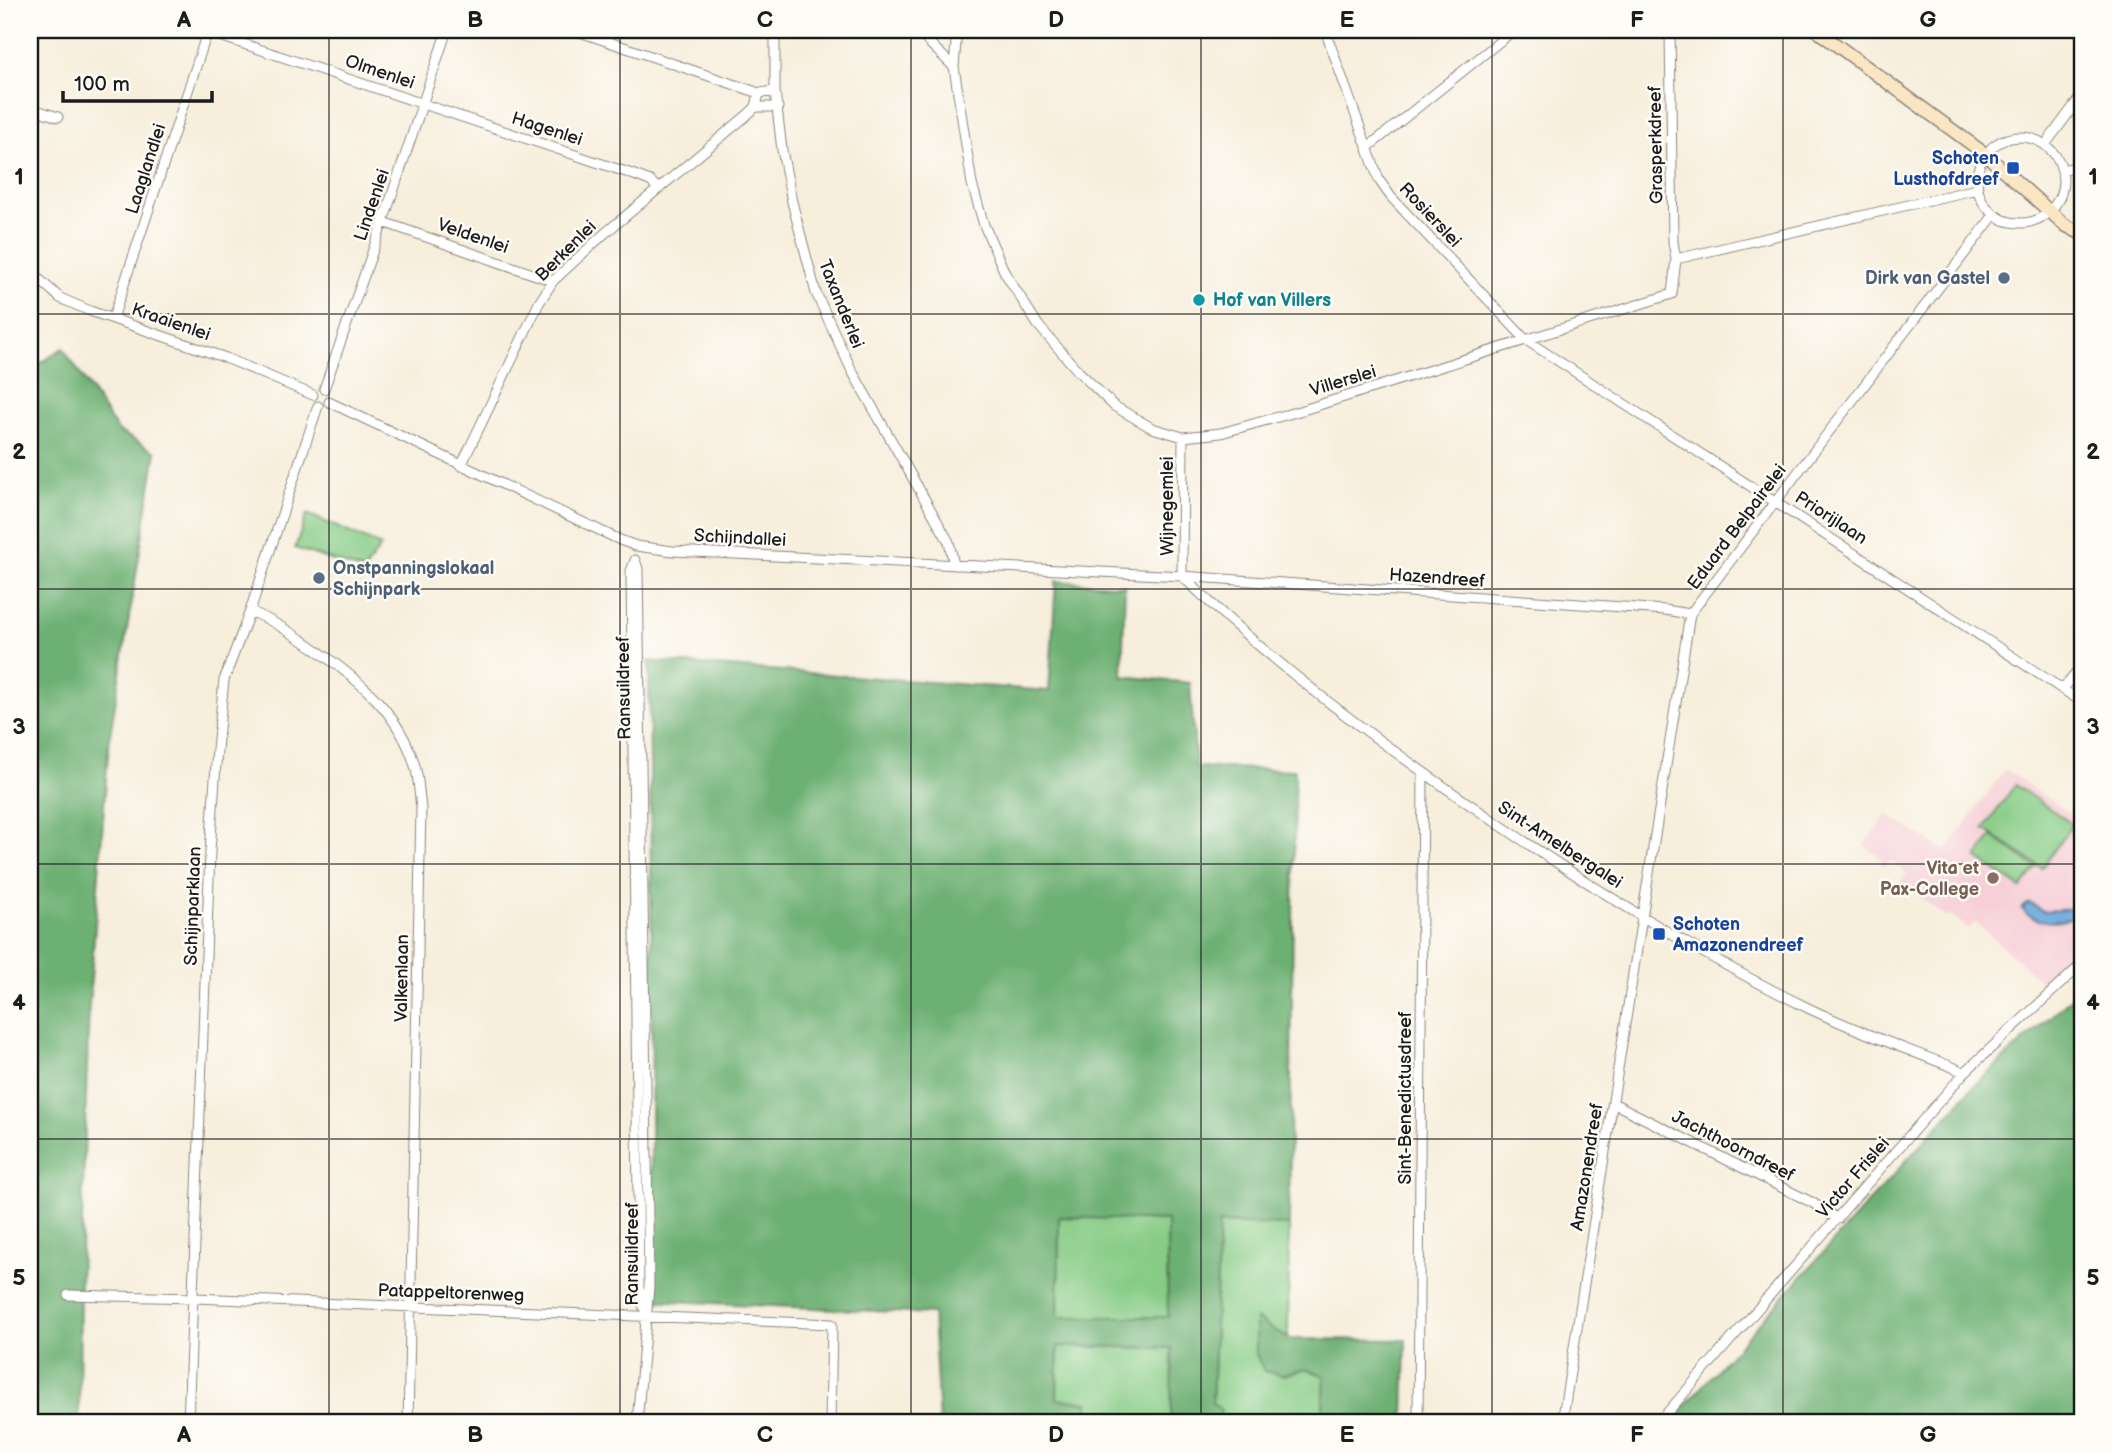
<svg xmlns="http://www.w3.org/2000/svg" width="2112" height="1453" viewBox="0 0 2112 1453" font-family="'Balsamiq Sans',sans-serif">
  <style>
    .built { fill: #f6cfd7 }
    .green { fill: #87cc86; stroke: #527451; stroke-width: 2 }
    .forest { fill: #6db073; stroke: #446648; stroke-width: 2; fill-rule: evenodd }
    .water { fill: #6ca8dd; stroke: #44627c; stroke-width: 2 }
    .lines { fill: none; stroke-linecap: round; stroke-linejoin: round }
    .street-casing { stroke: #8a857c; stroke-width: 11 }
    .secondary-casing { stroke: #8a857c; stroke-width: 15 }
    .street { stroke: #fff; stroke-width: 9 }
    .secondary { stroke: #fbe6c4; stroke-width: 12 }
    .grid { fill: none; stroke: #1c1c1c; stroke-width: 2; stroke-opacity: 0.55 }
    .transit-dot { fill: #1a4fb4; stroke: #fdfcf7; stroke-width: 2.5 }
    .service-dot { fill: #5c6f8a; stroke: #fdfcf7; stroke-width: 2.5 }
    .culture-dot { fill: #0f9aa8; stroke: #fdfcf7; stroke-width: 2.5 }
    .education-dot { fill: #8d6e63; stroke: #fdfcf7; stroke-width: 2.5 }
    .labels { text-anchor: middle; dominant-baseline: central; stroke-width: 5; stroke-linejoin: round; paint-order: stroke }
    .street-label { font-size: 18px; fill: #1c1c1c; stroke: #fdfcf7 }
    .transit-label { font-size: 18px; font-weight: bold; fill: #164399; stroke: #fdfcf7; text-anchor: end }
    .service-label { font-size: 18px; font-weight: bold; fill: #4e5e75; stroke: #fdfcf7; text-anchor: end }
    .culture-label { font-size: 18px; font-weight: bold; fill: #0d838f; stroke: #fdfcf7; text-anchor: start }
    .education-label { font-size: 18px; font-weight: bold; fill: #785e54; stroke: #fdfcf7; text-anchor: end }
    .neatline { fill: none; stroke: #1c1c1c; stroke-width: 2.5 }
    .grid-label { font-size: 23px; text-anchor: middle; font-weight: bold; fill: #1c1c1c }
  </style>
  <rect width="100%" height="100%" fill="#fdfcf7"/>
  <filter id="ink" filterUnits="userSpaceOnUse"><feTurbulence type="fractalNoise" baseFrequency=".0143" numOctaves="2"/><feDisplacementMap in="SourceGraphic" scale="14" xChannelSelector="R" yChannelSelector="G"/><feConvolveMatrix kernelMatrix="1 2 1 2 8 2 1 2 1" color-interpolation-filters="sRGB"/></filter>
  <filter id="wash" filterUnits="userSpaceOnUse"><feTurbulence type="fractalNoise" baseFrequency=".00686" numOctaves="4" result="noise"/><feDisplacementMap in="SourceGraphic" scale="28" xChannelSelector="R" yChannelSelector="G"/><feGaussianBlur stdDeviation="1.57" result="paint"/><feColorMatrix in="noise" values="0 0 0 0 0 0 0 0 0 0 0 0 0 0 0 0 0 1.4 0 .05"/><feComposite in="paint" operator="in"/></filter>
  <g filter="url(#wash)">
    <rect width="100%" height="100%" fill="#f7eedc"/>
    <path class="built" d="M2005 769 2082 822V951L2045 985 1975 922 1968 929 1950 914 1947 918 1901 882 1907 874 1890 860 1884 867 1880 863 1882 859 1864 845 1887 815 1946 851Z"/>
    <path class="green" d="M307 514 381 546 364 571 295 548Z
      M2015 785 2072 824 2042 868 1984 829Z
      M1992 836 2036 867 2021 888 1977 858Z
      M1059 1216 1167 1221 1168 1317H1058Z
      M1219 1223 1289 1225 1288 1339 1256 1319V1355L1265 1371 1283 1375 1306 1369 1325 1376 1322 1423H1218L1221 1410 1212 1403Z
      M1058 1346 1173 1348 1171 1423H1087L1088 1402 1057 1400Z"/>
    <path class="forest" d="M63 348 118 431 156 452 109 741 89 1005 80 1283 79 1423H30V370Z
      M1056 581 1125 586 1122 676 1190 683 1196 767 1295 770 1289 1225 1219 1223 1212 1403 1221 1410 1218 1423H1171L1172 1348 1058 1346 1057 1399 1088 1402 1087 1423H939L933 1314 650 1300 652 991 649 661 1049 691ZM1059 1217 1167 1221 1168 1317H1058Z
      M2082 988V1423H1669L1973 1087Z
      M1256 1319 1289 1339 1406 1340 1404 1423H1322L1325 1376 1306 1369 1283 1375 1264 1371 1256 1355Z"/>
    <path class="water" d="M2030 903 2042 911 2075 909 2077 914C2062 925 2034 925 2022 909L2026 905Z"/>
  </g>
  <g filter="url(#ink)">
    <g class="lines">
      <defs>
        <path id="street" d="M574 30 759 93 775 91
          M775 30V91L782 150 792 202 816 293 852 371 949 542 954 565
          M916 30 954 67
          M957 30 954 67 972 184 984 225 1005 273 1038 325 1078 371 1114 406 1152 428 1183 437 1221 433 1303 410 1672 294 1676 259 1977 189
          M1325 30 1379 180 1391 197 1526 340 2082 702
          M1670 30 1673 242 1676 259
          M208 32 629 173 650 181 659 189
          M756 107H778
          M30 108 58 117
          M1977 180a43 43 0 1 1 86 0a43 43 0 1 1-86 0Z
          M2045 145 2082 95
          M1367 148 1514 30
          M2062 170 2082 165
          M383 222 553 281
          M30 266 39 279 60 298 90 311 226 358 313 395
          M113 318 208 30
          M324 389 383 222 447 30
          M329 402 620 540 636 546 673 551 1182 576 1665 610 1690 614
          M461 466 539 303 553 281 604 234 745 117 756 107 759 93
          M635 560 638 569 649 1286 637 1423
          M635 561 631 571 639 1289 644 1308
          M1182 576C1275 666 1378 742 1485 815 1587 884 1697 954 1808 1008 1856 1031 1906 1049 1955 1068L1964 1073
          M1182 576 1183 437
          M250 611C274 621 294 634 315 649 358 679 400 713 415 766 419 779 419 795 421 808L408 1423
          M2063 689 2082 666
          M1613 1103 1813 1203 1838 1219
          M68 1295 194 1298 832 1324 830 1423
          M188 1423 210 852 217 749 224 680 250 611 318 406
          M1418 1423 1423 773
          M1562 1423 1690 614 1994 215
          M1658 1423 1964 1073 2082 964"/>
        <path id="secondary" d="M1816 30 1985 154 2065 225 2082 234"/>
      </defs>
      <use href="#street" class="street-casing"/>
      <use href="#secondary" class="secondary-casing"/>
      <use href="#street" class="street"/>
      <use href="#secondary" class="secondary"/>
    </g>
  </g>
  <path class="grid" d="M329 30V1423M620 30V1423M911 30V1423M1201 30V1423M1492 30V1423M1783 30V1423M30 314H2082M30 589H2082M30 864H2082M30 1139H2082"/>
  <g class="transit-dot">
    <rect x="2006" y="161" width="14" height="14" rx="3.5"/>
    <rect x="1652" y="927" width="14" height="14" rx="3.5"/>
  </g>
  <g class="service-dot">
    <circle cx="2004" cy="278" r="7"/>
    <circle cx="319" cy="578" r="7"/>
  </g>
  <circle class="culture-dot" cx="1199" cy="300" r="7"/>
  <circle class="education-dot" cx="1993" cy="878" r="7"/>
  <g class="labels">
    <g class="street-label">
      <text transform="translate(380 72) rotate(19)">Olmenlei</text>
      <text transform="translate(547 129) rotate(18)">Hagenlei</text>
      <text transform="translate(1656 145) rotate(-91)">Grasperkdreef</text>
      <text transform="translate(146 169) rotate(-72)">Laaglandlei</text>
      <text transform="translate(372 205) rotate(-71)">Lindenlei</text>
      <text transform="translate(1430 215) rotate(47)">Rosierslei</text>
      <text transform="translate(473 236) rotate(19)">Veldenlei</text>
      <text transform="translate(566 251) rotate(-45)">Berkenlei</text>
      <text transform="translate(841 304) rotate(68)">Taxanderlei</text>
      <text transform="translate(171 322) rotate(19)">Kraaienlei</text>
      <text transform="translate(1343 381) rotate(-17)">Villerslei</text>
      <text transform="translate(1167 506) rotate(-90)">Wijnegemlei</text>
      <text transform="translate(1831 518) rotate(33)">Priorijlaan</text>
      <text transform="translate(1737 527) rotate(-53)">Eduard Belpairelei</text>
      <text transform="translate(740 538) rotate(3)">Schijndallei</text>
      <text transform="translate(1437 578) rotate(4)">Hazendreef</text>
      <text transform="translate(624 688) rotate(-91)">Ransuildreef</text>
      <text transform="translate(1560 845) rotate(33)">Sint-Amelbergalei</text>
      <text transform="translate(193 906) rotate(-88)">Schijnparklaan</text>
      <text transform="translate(402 978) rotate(-89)">Valkenlaan</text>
      <text transform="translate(1405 1098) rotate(-90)">Sint-Benedictusdreef</text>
      <text transform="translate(1733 1146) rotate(27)">Jachthoorndreef</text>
      <text transform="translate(1587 1167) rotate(-81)">Amazonendreef</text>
      <text transform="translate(1853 1178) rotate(-49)">Victor Frislei</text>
      <text transform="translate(632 1254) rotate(-90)">Ransuildreef</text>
      <text transform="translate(451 1293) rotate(2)">Patappeltorenweg</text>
    </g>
    <g class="transit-label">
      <text x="1999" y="158">Schoten<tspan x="1999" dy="21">Lusthofdreef</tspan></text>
      <text x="1673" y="924" text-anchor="start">Schoten<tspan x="1673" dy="21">Amazonendreef</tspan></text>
    </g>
    <g class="service-label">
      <text x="1990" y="278">Dirk van Gastel</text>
      <text x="333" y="568" text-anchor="start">Onstpanningslokaal<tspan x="333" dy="21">Schijnpark</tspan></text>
    </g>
    <g class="culture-label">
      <text x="1213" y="300">Hof van Villers</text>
    </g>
    <g class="education-label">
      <text x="1979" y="868">Vita et<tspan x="1979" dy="21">Pax-College</tspan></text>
    </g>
  </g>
  <rect width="2112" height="1453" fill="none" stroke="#fdfcf7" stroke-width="77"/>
  <path d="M63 91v10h149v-10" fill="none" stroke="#1c1c1c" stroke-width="3.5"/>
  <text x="74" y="91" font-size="21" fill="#1c1c1c" stroke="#fdfcf7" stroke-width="5" paint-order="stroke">100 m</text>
  <rect x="38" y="38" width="2036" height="1376" class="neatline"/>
  <g class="grid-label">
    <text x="184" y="27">A</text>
    <text x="475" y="27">B</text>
    <text x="765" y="27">C</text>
    <text x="1056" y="27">D</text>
    <text x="1347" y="27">E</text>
    <text x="1637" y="27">F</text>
    <text x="1928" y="27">G</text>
    <text x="19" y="184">1</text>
    <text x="2093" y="184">1</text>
    <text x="19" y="459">2</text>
    <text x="2093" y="459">2</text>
    <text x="19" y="734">3</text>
    <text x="2093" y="734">3</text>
    <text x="19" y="1010">4</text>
    <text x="2093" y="1010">4</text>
    <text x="19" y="1285">5</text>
    <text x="2093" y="1285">5</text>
    <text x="184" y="1442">A</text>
    <text x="475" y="1442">B</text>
    <text x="765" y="1442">C</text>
    <text x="1056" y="1442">D</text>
    <text x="1347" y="1442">E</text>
    <text x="1637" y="1442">F</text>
    <text x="1928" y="1442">G</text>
  </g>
</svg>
